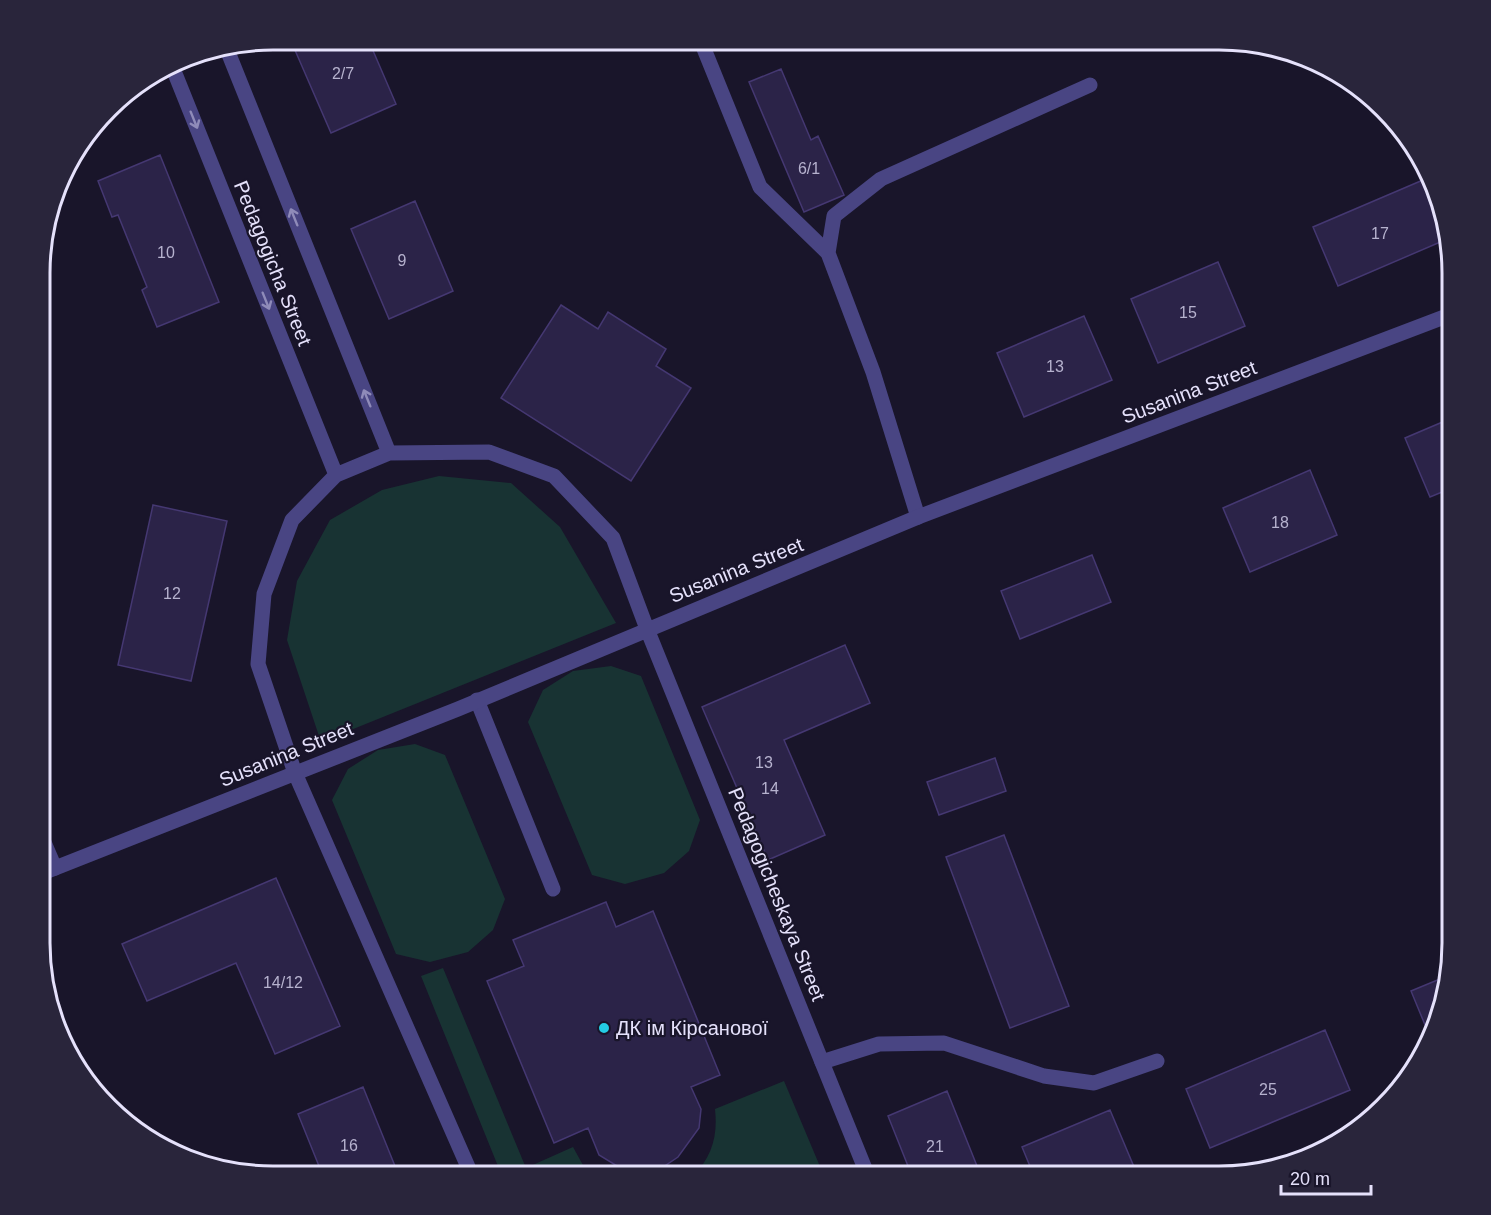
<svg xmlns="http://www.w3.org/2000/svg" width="1491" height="1215" viewBox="0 0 1491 1215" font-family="Arial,sans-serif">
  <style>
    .green { fill: #183333 }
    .building { fill: #2b2348; stroke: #453872; stroke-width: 1.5 }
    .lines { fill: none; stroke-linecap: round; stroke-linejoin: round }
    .lane { stroke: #494583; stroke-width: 15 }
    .street { stroke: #494583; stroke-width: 15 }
    .oneway { stroke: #8f8bb9 }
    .poi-dot { fill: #24cce4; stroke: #19152a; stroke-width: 2 }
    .labels { text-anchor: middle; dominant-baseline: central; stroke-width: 4.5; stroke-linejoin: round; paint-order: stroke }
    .number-label { font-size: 16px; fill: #b6b2ce }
    .street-label { font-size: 20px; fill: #e5e1fb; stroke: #19152a }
    .poi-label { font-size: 20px; fill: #e5e1fb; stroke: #19152a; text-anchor: start }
    .rim { fill: none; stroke: #e5e1fb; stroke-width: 3 }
  </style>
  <rect width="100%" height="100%" fill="#19152a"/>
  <path class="green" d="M439 476 511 483 560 527 616 623 321 742 287 640 297 581 330 520 382 490Z
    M611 666 641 676 700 820 689 851 664 873 625 884 592 875 528 722 543 690 573 671Z
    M415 744 445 755 505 899 493 930 468 952 430 962 396 954 332 800 348 769 378 750Z
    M443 968 526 1168 573 1147 589 1176H502L421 976Z
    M784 1081 824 1176H693C712 1157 718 1136 715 1109Z"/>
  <path class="building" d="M296 39H368L396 104 331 133 291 41Z
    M781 69 811 140 818 136 844 195 804 212 749 82Z
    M160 155 219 302 157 327 142 290 147 287 118 215 112 217 98 181Z
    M1430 177 1434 183 1445 240 1338 286 1313 227Z
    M415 201 453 291 389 319 351 229Z
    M1218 262 1245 326 1158 363 1131 299Z
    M561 305 598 329 608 312 666 349 656 366 691 388 631 481 501 398Z
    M1084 316 1112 380 1024 417 997 353Z
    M1452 418V488L1430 497 1405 438Z
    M1310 470 1337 535 1250 572 1223 508Z
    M153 505 227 521 191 681 118 665Z
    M1092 555 1111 602 1020 639 1001 591Z
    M845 645 870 703 784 740 825 835 768 860 702 707Z
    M995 758 1006 791 939 815 927 782Z
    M1004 835 1069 1006 1010 1028 946 857Z
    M276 878 340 1026 275 1054 236 963 147 1001 122 944Z
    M606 902 616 927 653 911 720 1075 691 1087 701 1109 699 1128 678 1157 663 1167 640 1173 622 1169 599 1155 588 1128 554 1143 487 981 524 966 513 940Z
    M1447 976 1430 1037 1411 991Z
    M1325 1030 1350 1090 1210 1148 1186 1089Z
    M363 1087 399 1176H323L298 1114Z
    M947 1091 981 1176H912L888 1116Z
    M1110 1110 1137 1174 1133 1176H1034L1022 1147Z"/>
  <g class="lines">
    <path class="lane" d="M700 39 760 187 828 253 873 372 918 517
      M828 253 834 216 881 179 1090 85
      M477 700 553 889
      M40 833 55 868
      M822 1062 879 1044 944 1043 1044 1076 1094 1083 1157 1061"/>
    <path class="street" d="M226 47 389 453
      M172 66 336 475
      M40 874 458 709 918 517 1452 314
      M1291 1161 1320 1150
      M472 1176 295 773 258 664 264 594 292 520 336 475 389 453 489 452 554 476 613 538 647 629 868 1176"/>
  </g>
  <defs><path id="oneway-shaft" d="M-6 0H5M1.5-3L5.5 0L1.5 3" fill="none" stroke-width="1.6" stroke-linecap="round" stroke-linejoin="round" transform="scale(1.5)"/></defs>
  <g class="oneway">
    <use href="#oneway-shaft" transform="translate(194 120) rotate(68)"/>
    <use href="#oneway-shaft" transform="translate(294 217) rotate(-112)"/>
    <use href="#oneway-shaft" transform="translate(266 301) rotate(68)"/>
    <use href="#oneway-shaft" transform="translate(367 398) rotate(-112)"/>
  </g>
  <circle class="poi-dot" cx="604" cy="1028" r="6"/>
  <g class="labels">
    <g class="number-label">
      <text x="343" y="73">2/7</text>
      <text x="809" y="168">6/1</text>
      <text x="1380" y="233">17</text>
      <text x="166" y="252">10</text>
      <text x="402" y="260">9</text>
      <text x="1188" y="312">15</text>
      <text x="1055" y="366">13</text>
      <text x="1280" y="522">18</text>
      <text x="172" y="593">12</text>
      <text x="764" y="762">13</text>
      <text x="770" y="788">14</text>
      <text x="283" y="982">14/12</text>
      <text x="1268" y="1089">25</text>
      <text x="349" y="1145">16</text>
      <text x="935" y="1146">21</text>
    </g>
    <g class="street-label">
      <text transform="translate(273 263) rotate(68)">Pedagogicha Street</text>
      <text transform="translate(1189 392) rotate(-21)">Susanina Street</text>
      <text transform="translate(736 570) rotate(-22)">Susanina Street</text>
      <text transform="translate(286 754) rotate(-22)">Susanina Street</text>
      <text transform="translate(777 894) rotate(68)">Pedagogicheskaya Street</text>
    </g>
    <g class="poi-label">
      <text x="616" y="1028">ДК ім Кірсанової</text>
    </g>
  </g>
  <path d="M0 0H1491V1215H0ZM273 50H1219A223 223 0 0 1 1442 273V943A223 223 0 0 1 1219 1166H273A223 223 0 0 1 50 943V273A223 223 0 0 1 273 50Z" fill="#29253b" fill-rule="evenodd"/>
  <path class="rim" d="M273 50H1219A223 223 0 0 1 1442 273V943A223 223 0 0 1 1219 1166H273A223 223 0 0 1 50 943V273A223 223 0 0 1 273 50Z"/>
  <path d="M1281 1185v9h90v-9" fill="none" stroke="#e5e1fb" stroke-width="3"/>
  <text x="1290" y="1185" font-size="18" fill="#e5e1fb" stroke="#19152a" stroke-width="4.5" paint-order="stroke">20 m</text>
</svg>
